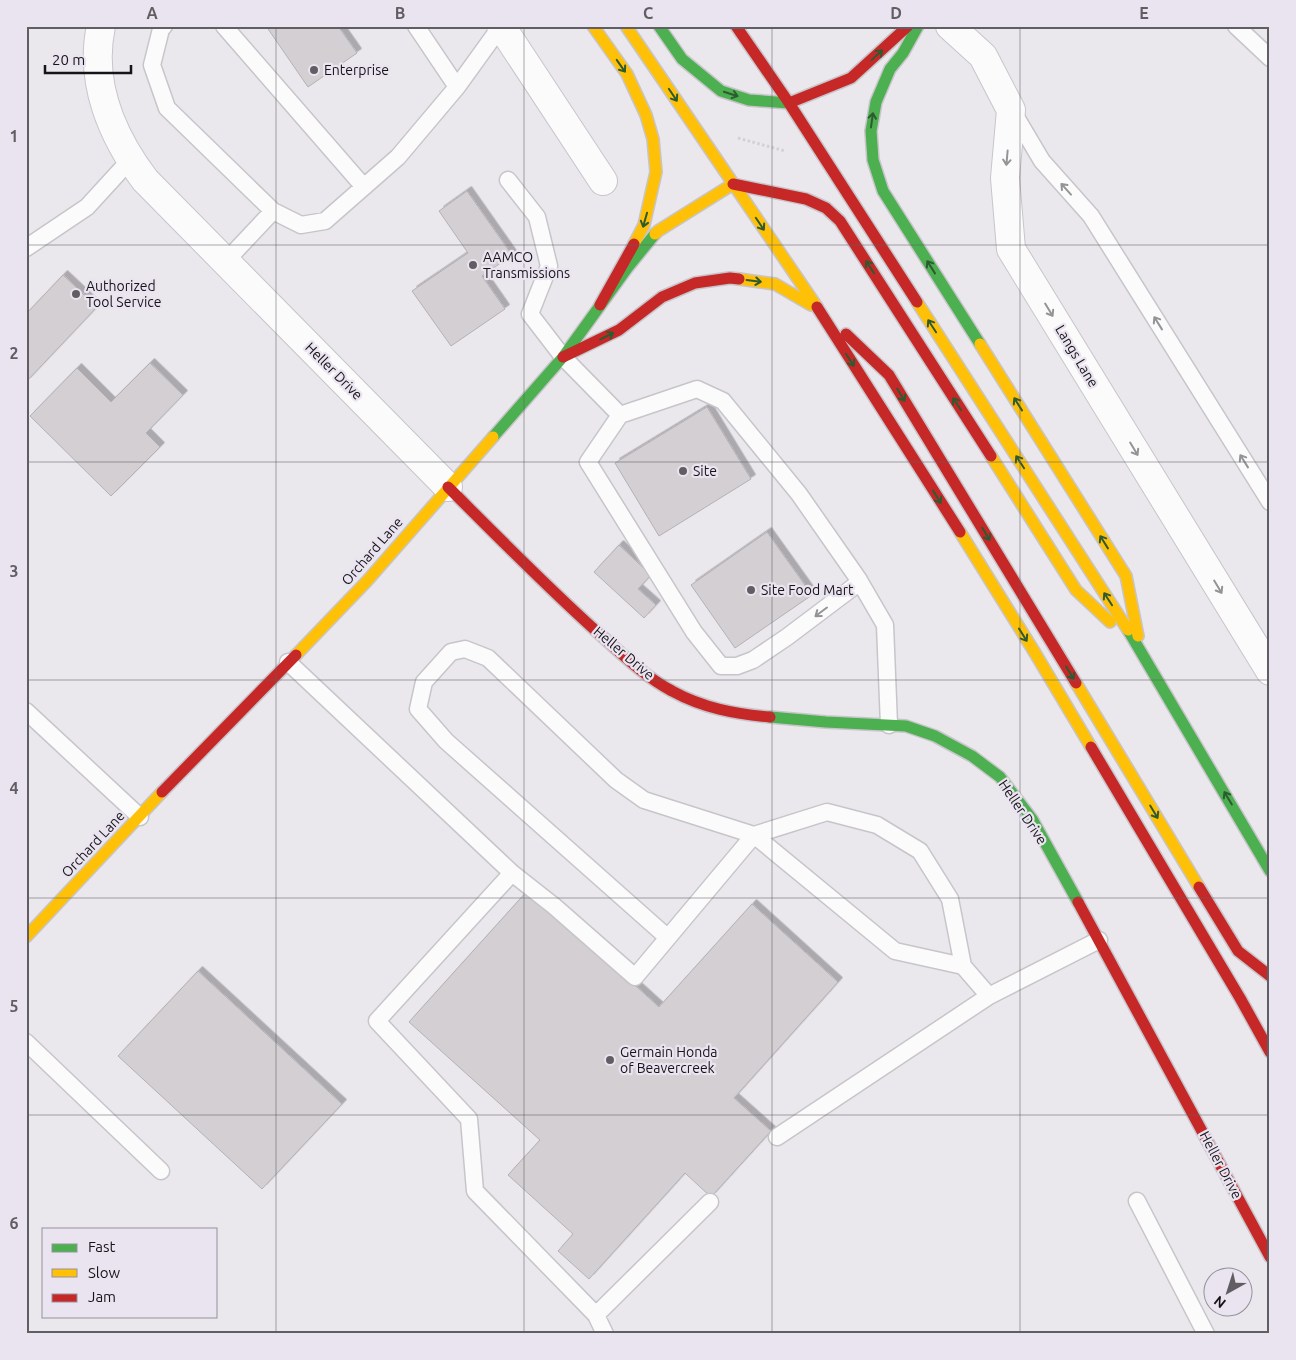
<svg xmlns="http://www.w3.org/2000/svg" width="1296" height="1360" viewBox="0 0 1296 1360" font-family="Ubuntu,sans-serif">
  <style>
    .building { fill: #d3cfd3; stroke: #b4b1b5; filter: url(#shadow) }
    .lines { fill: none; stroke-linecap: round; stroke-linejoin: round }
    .lane-casing { stroke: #c8c5ca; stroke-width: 19 }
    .street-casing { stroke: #c8c5ca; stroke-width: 30 }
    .fast-casing { stroke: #c8c5ca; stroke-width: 14 }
    .slow-casing { stroke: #c8c5ca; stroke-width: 14 }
    .jam-casing { stroke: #c8c5ca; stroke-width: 14 }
    .path { stroke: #d1d1d3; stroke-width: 3; stroke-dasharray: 2.5 2.5; stroke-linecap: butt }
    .lane { stroke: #fcfbfc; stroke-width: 16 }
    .street { stroke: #fcfbfc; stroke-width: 28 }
    .fast { stroke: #4caf50; stroke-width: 11 }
    .slow { stroke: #ffc107; stroke-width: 11 }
    .jam { stroke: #c62828; stroke-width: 11 }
    .oneway { stroke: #2e5a31 }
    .oneway2 { stroke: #949395 }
    .grid { fill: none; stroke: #605e63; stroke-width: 1; stroke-opacity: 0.55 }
    .poi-dot { fill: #605e63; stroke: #eae4f0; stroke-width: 2 }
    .labels { text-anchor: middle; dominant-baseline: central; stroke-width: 4.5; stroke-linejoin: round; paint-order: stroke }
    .poi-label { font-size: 14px; fill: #161418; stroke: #eae4f0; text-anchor: start }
    .street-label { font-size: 14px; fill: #161418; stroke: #eae4f0 }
    .neatline { fill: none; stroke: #605e63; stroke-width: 2 }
    .grid-label { font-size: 16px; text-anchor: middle; font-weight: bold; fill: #605e63 }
  </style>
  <defs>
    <filter id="shadow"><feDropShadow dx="4.5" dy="-4.5" stdDeviation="0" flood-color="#0004"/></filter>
  </defs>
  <rect width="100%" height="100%" fill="#eae7ed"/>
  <path class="building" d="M266 26H338L357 53 308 87Z
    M467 191 512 255 482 276 505 309 451 346 412 291 468 253 439 211Z
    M63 275 97 307 26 382V314Z
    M150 363 183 395 146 433 160 447 111 496 30 416 77 368 111 402Z
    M707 407 751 479 659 536 615 463Z
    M767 532 812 595 735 648 691 585Z
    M619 545 651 575 638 589 656 605 644 618 594 572Z
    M529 889 659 1007 752 904 838 982 734 1098 771 1131 711 1197 685 1173 589 1279 558 1251 573 1234 508 1175 540 1140 409 1022Z
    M198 971 342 1104 262 1189 118 1056Z"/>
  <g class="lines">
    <defs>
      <path id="lane" d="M164 26 161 29 152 65 167 108 273 211
        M224 26 364 187
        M416 26 457 87
        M1236 26 1270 58
        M1013 112 1042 161 1091 216 1270 502
        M508 180 537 217 549 266 530 314 563 357 620 415
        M26 248 87 207 130 160
        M226 261 273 211 301 225 325 221 398 157 457 87 501 26
        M860 582 787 637 753 660 737 666H721L694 632 588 462 620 415 697 389 723 401 799 494 859 580 860 582 885 625 889 725
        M288 662 512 873 377 1021 469 1119 475 1191 596 1315 605 1334
        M26 711 140 817
        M512 873 554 906 635 977 754 835 895 951 963 966 989 996 1099 940
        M667 937 446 741 418 709 424 682 451 652 465 649 488 658 616 780 644 800 754 835 827 812 877 825 920 851 950 899 963 966
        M26 1042 161 1171
        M777 1137 989 996
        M1137 1201 1206 1334
        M596 1315 710 1202"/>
      <path id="street" d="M101 26C89 82 112 136 145 180L448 487
        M501 26 603 181
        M950 26 983 56 1011 110 1005 178 1011 249 1270 671"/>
      <path id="fast" d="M659 26 682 59 721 91 749 100 789 103
        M918 26 903 53 890 69 876 102 871 131 873 160 883 191 980 344
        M493 437 563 357 628 267 655 234
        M1128 630 1270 871
        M770 717 826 722 906 726 935 736 972 756 1000 777 1032 819 1078 902"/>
      <path id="slow" d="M593 26 627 74 646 115 653 139 656 172 644 225 634 244
        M626 26 817 307
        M655 234 658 231 733 184
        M739 279 775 284 811 305
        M917 302 1128 630
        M980 344 1126 576 1138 636
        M991 456 1076 590 1110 622
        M960 532 1035 653 1091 747
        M296 655 367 581 493 437
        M1076 683 1199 887
        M26 937 162 792"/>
      <path id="jam" d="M736 26 789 103 917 302
        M789 103 851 78 908 26
        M733 184 806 199 826 208 840 221 991 456
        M600 305 634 244
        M817 307 960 532
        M846 334 889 375 1076 683
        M563 357 619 330 662 297 695 283 730 278 739 279
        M448 487C496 535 544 584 595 630 619 651 643 676 672 691 703 708 735 714 770 717
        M1091 747 1240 998 1270 1052
        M162 792 296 655
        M1199 887 1238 951 1270 976
        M1078 902 1270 1257"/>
    </defs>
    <use href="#lane" class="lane-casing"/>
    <use href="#street" class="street-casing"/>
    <use href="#fast" class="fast-casing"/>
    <use href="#slow" class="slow-casing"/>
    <use href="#jam" class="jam-casing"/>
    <path class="path" d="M738 138 785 151"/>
    <use href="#lane" class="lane"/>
    <use href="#street" class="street"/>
    <use href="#fast" class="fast"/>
    <use href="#slow" class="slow"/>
    <use href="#jam" class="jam"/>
  </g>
  <defs><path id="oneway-shaft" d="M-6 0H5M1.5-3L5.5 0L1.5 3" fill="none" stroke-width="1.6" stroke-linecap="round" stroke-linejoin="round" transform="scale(1.25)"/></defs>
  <g class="oneway">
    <use href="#oneway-shaft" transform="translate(877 55) rotate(-43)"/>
    <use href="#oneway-shaft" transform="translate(621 66) rotate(55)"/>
    <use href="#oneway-shaft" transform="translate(731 94) rotate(18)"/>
    <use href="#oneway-shaft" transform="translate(673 95) rotate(56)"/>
    <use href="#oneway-shaft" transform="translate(872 120) rotate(-82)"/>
    <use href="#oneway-shaft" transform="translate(645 220) rotate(106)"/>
    <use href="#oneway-shaft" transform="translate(760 224) rotate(56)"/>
    <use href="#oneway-shaft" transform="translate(870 267) rotate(-123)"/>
    <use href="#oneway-shaft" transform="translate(931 267) rotate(-122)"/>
    <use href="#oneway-shaft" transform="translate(754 281) rotate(7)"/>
    <use href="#oneway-shaft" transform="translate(932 326) rotate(-123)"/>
    <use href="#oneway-shaft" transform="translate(607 336) rotate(-26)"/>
    <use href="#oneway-shaft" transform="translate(850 360) rotate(57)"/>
    <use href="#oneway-shaft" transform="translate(901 395) rotate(59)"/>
    <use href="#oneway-shaft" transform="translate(957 404) rotate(-123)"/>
    <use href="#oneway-shaft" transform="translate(1018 404) rotate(-122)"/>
    <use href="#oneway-shaft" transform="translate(1020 462) rotate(-123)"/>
    <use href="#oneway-shaft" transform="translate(937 497) rotate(58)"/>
    <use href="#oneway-shaft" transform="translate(986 534) rotate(59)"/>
    <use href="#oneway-shaft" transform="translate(1104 542) rotate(-122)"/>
    <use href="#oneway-shaft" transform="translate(1108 599) rotate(-123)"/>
    <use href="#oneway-shaft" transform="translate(1023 635) rotate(58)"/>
    <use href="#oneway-shaft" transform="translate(1070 673) rotate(59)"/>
    <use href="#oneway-shaft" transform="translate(1228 798) rotate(-121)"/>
    <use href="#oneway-shaft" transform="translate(1154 812) rotate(59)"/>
  </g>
  <g class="oneway2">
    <use href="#oneway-shaft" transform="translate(1007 158) rotate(95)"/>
    <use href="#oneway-shaft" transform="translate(1066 189) rotate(-132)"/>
    <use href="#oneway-shaft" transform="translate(1049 310) rotate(59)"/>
    <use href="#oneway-shaft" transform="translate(1158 323) rotate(-122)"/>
    <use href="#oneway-shaft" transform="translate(1134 449) rotate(59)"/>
    <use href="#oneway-shaft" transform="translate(1244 461) rotate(-122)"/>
    <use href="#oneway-shaft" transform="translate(1218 587) rotate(59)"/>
    <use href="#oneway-shaft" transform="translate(821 612) rotate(143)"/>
  </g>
  <path class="grid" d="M276 26V1334M524 26V1334M772 26V1334M1020 26V1334M26 245H1270M26 462H1270M26 680H1270M26 898H1270M26 1115H1270"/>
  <g class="poi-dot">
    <circle cx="314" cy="70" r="5"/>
    <circle cx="473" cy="265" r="5"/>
    <circle cx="76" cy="294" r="5"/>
    <circle cx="683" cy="471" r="5"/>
    <circle cx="751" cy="590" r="5"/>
    <circle cx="610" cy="1060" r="5"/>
  </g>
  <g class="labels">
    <g class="poi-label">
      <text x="324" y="70">Enterprise</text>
      <text x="483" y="257">AAMCO<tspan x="483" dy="16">Transmissions</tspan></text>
      <text x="86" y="286">Authorized<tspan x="86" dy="16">Tool Service</tspan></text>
      <text x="693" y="471">Site</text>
      <text x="761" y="590">Site Food Mart</text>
      <text x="620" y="1052">Germain Honda<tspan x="620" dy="16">of Beavercreek</tspan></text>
    </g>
    <g class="street-label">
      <text transform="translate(1077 356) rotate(59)">Langs Lane</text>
      <text transform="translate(334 371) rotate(45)">Heller Drive</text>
      <text transform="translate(372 551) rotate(-49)">Orchard Lane</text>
      <text transform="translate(624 653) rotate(40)">Heller Drive</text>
      <text transform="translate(1023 812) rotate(56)">Heller Drive</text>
      <text transform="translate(93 844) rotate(-47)">Orchard Lane</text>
      <text transform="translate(1221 1165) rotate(62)">Heller Drive</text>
    </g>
  </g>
  <rect width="1296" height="1360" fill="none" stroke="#eae4f0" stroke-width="55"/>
  <rect x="42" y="1228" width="175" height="90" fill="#eae4f0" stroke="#95919a"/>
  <rect x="52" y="1244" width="25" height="8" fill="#4caf50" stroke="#95919a"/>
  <text x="88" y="1252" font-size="15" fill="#161418">Fast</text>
  <rect x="52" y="1269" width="25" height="8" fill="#ffc107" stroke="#95919a"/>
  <text x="88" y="1278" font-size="15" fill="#161418">Slow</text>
  <rect x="52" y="1294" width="25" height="8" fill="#c62828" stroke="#95919a"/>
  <text x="88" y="1302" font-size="15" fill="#161418">Jam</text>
  <g transform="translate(1228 1292) rotate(219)"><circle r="24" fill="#eae4f0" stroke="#95919a"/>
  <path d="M0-4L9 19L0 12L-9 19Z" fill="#605e63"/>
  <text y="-8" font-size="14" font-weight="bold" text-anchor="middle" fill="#161418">N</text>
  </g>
  <path d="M45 65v8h86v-8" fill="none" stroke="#161418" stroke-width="2.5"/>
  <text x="52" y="65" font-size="15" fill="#161418" stroke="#eae4f0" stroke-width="4" paint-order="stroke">20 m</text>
  <rect x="28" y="28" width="1240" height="1304" class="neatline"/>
  <g class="grid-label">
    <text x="152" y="19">A</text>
    <text x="400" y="19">B</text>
    <text x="648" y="19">C</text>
    <text x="896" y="19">D</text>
    <text x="1144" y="19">E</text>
    <text x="14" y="142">1</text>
    <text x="14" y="359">2</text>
    <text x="14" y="577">3</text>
    <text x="14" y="794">4</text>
    <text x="14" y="1012">5</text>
    <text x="14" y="1229">6</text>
  </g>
</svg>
